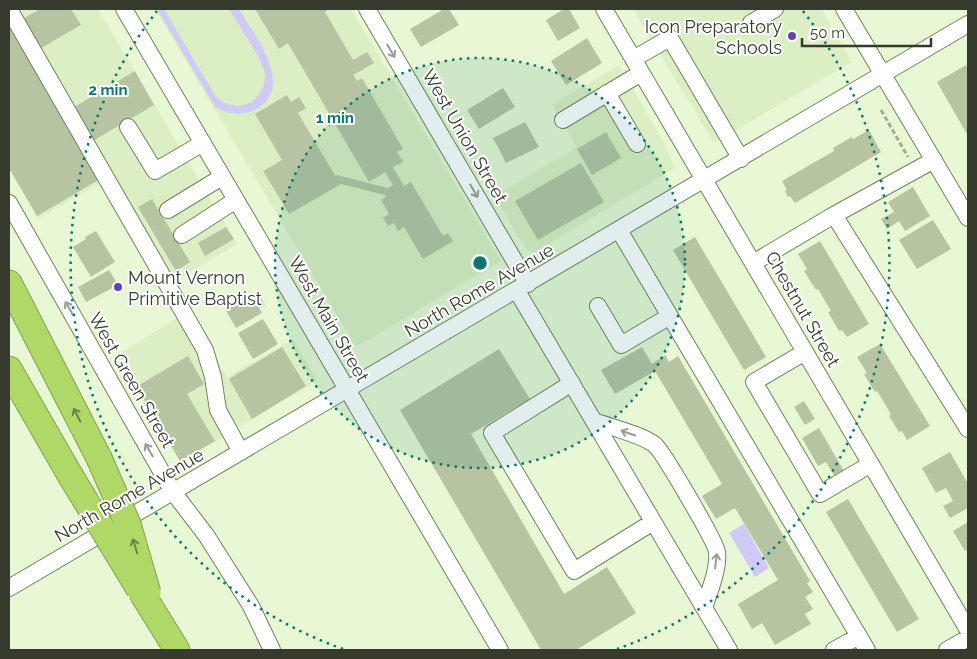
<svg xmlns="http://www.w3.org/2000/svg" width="977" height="659" viewBox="0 0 977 659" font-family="Raleway,sans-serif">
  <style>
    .built { fill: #dceec3 }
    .green { fill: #cfcaf6 }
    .building { fill: #b6c4a2 }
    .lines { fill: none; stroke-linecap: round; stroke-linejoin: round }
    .minor-casing { stroke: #748161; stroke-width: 18 }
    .highway-casing { stroke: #85a153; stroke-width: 27 }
    .path { stroke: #a2ad92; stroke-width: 3; stroke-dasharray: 5 2.5; stroke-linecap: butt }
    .minor { stroke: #fff; stroke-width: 16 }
    .highway { stroke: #afd867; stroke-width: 25 }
    .highway-bridge-casing { stroke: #85a153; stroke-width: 27; stroke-linecap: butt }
    .highway-bridge { stroke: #afd867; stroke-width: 25 }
    .oneway { stroke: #9a9d96 }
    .oneway2 { stroke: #6c8247 }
    .ring { fill: none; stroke: #0f766e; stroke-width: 2.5; stroke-dasharray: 2.5 5 }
    .poi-dot { fill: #6140b9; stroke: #fff; stroke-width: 2 }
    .labels { text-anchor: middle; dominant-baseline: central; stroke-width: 4; stroke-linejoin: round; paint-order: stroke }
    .poi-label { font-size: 18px; fill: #363b2d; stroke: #fff; text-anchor: end }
    .street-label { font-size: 18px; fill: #363b2d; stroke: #fff }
    .centre { fill: #0f766e; stroke: #fff; stroke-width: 2.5 }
    .ring-label { font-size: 15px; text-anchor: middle; font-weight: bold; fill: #0f766e; stroke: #fff; stroke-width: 4; stroke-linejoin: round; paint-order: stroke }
  </style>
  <rect width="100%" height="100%" fill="#e9f8d4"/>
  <path class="built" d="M9 9H98L237 244 172 283 227 377 293 339 317 381 181 462 163 436 116 356 177 318 101 182 38 219 9 169Z
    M155 9H351L501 261 356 347Z
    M633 9H821L852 62 714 143Z
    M619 65 664 142 675 168 533 253 526 249 494 196 577 147 552 105Z"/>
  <path class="green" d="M157 9H164L216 97C226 105 237 109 249 103 259 98 266 86 265 74 263 60 237 23 229 9H239C255 35 299 91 252 111 239 116 226 114 215 107Z
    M744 524 769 568 755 577 729 533Z"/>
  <path class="building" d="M40 9H71L81 25 38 50 21 20Z
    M255 9H330L325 12 353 60 367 52 374 63 353 75 357 81 362 78 403 149 397 152 403 162 393 167 404 186 411 182 443 236 448 233 453 241 423 259 404 227 398 231 394 223 388 226 383 218 389 214 381 200 386 197 385 195 341 184 289 214 263 171 282 160 255 114 287 95 291 102 299 97 306 108 298 113 336 177 337 175 388 188 393 185 385 172 369 182 288 43 279 49Z
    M444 9H449L459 25 421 47 410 29Z
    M564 9H569L580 28 558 41 546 20Z
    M9 24 100 179 37 216 9 168Z
    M587 38 602 63 566 85 551 61Z
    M966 65 968 69V136L937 82Z
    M135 71 154 105 91 142 71 109Z
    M503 88 515 107 479 129 467 110Z
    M525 122 539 147 506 163 493 138Z
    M869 130 881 152 795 203 790 196 788 197 785 191 787 190 782 181 834 151 833 148 852 137 853 139Z
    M606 132 621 158 592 175 577 149Z
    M581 163 604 202 538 240 515 201Z
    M913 187 930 216 905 231 899 221 887 229 881 219 894 212 888 202Z
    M152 199 190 262 176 271 138 207Z
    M933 220 951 249 917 269 899 240Z
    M226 227 234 239 205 256 198 243Z
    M96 231 115 262 91 277 73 247 86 239 85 237Z
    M695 237 766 357 744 370 673 250Z
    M820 241 869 324 847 337 842 330 839 331 828 312 831 311 818 289 816 290 804 271 807 269 798 254Z
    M109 270 118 285 86 302 78 287Z
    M251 294 253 298 259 294 265 305 259 308 262 313 236 328 225 309Z
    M263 319 278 344 253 359 238 333Z
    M880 344 930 426 907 440 902 431 899 432 889 416 891 414 877 391 875 392 864 374 867 373 857 357Z
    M282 347 306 386 252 419 229 379Z
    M642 347 652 364 665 355 669 362 678 356 810 581 807 583 813 592 805 597 813 609 805 614 811 624 775 645 762 623 752 629 738 604 778 580 735 508 716 519 702 496 722 484 655 371 615 394 601 370Z
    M499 349 530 399 471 434 564 594 607 567 636 613 576 650H541L400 410Z
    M188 356 204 384 187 394 215 441 180 461 142 396 145 394 139 385Z
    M804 401 815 419 805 425 794 407Z
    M819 428 844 471 835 477 826 462 818 466 802 438Z
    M950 452 968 484V508L950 518 943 506 953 501 946 488 936 493 922 468Z
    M848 499 919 619 897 632 826 512Z
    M968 522V549L965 551 953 531Z"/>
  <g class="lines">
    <defs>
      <path id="minor" d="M9 9 205 350 213 377 218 410 241 452
        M124 9 500 650
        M367 9 528 284
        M604 9 968 630
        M844 9 968 218
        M751 23 775 9
        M633 59 670 38 741 159
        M607 93 637 144
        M563 120 641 73
        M128 127 155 171 203 143
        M934 160 834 215 968 429
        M9 203 173 492 206 535 251 606 272 650
        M168 210 222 177
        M619 230 867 650
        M182 235 236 200
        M753 263 834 215
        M517 291 729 650
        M598 306 621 345 670 316
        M805 352 754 382 820 494 871 464
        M572 383 492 433 574 571 653 522
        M594 421C610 427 643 435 655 445 663 452 716 542 717 552 719 569 709 592 704 608
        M9 588 968 24
        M834 650 859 636
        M947 650 968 638"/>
      <path id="highway" d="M9 283 99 458
        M9 369 70 475
        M143 595 177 650"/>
    </defs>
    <use href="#minor" class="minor-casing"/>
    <use href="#highway" class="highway-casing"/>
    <path class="path" d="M881 110 908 157"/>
    <use href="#minor" class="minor"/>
    <use href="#highway" class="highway"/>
    <defs>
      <path id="highway-bridge" d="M99 458 128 524 148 593
        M70 475 139 589"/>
    </defs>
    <use href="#highway-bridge" class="highway-bridge-casing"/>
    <use href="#highway-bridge" class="highway-bridge"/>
  </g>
  <defs><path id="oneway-shaft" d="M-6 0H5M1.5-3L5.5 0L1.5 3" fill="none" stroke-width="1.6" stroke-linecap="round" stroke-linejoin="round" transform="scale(1.25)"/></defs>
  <g class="oneway">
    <use href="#oneway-shaft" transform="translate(391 51) rotate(60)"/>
    <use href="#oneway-shaft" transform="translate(474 191) rotate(60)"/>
    <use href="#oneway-shaft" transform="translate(69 308) rotate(-120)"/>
    <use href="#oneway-shaft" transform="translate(628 433) rotate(-161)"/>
    <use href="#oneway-shaft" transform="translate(149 450) rotate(-120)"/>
    <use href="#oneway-shaft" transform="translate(716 561) rotate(-83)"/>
  </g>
  <g class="oneway2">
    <use href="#oneway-shaft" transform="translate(77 415) rotate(-117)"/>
    <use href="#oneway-shaft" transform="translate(135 546) rotate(-107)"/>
  </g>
  <circle cx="480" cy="263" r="205" fill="#0f766e" fill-opacity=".12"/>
  <g class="ring">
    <circle cx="480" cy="263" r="205"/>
    <path d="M343 649A410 410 0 0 1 157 11M803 11A410 410 0 0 1 617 649"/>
  </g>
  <g class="poi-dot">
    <circle cx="792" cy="36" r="5"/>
    <circle cx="118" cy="287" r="5"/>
  </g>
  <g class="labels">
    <g class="poi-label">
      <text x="782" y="26">Icon Preparatory<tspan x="782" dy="21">Schools</tspan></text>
      <text x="128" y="277" text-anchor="start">Mount Vernon<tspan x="128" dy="21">Primitive Baptist</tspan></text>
    </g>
    <g class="street-label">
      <text transform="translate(465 136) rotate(60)">West Union Street</text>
      <text transform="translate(479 290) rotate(-30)">North Rome Avenue</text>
      <text transform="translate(803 309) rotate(60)">Chestnut Street</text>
      <text transform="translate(329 319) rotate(60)">West Main Street</text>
      <text transform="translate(132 380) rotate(60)">West Green Street</text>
      <text transform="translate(129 495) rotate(-30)">North Rome Avenue</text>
    </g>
  </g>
  <circle cx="480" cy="263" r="8" class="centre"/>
  <g class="ring-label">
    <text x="108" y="95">2 min</text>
    <text x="335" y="123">1 min</text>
  </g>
  <rect width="977" height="659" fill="none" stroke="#363b2d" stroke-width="20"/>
  <path d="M802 38v8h129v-8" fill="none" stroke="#363b2d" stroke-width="2.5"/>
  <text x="810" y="38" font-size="15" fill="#363b2d" stroke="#ffffff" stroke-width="4" paint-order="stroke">50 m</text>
</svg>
